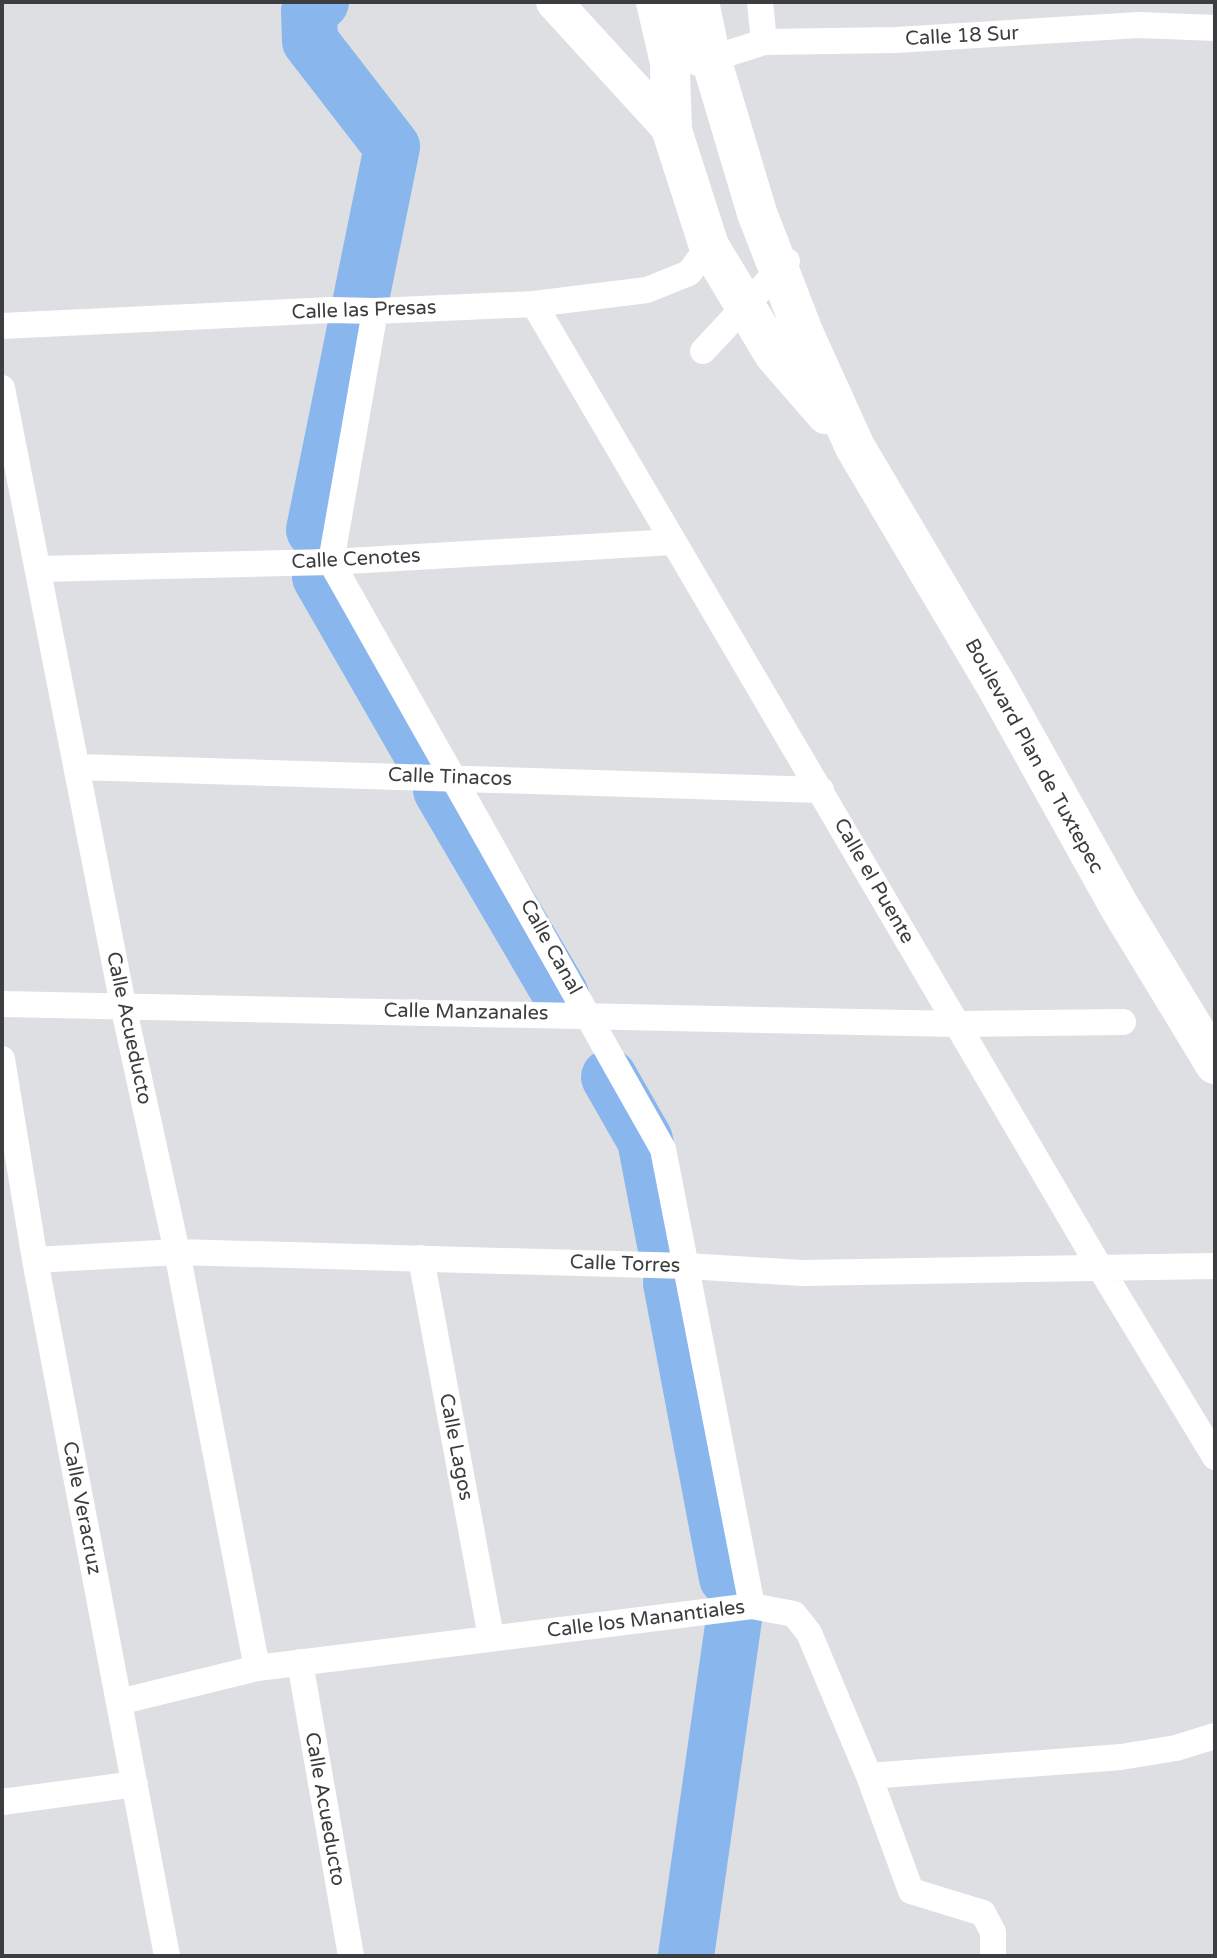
<svg xmlns="http://www.w3.org/2000/svg" width="1217" height="1958" viewBox="0 0 1217 1958" font-family="'Varela Round',sans-serif">
  <style>
    .lines { fill: none; stroke-linecap: round; stroke-linejoin: round }
    .river { stroke: #8ab6ee; stroke-width: 56 }
    .street { stroke: #fff; stroke-width: 26 }
    .secondary { stroke: #fff; stroke-width: 36 }
    .primary { stroke: #fff; stroke-width: 40 }
    .labels { text-anchor: middle; dominant-baseline: central; stroke-width: 6; stroke-linejoin: round; paint-order: stroke }
    .street-label { font-size: 20px; fill: #3c3d3e; stroke: #fff }
  </style>
  <rect width="100%" height="100%" fill="#dddfe2"/>
  <g class="lines">
    <path class="river" d="M314 530 392 147 310 41 309 12 321 2
      M320 577 423 756
      M441 790 561 995
      M609 1077 645 1140 665 1244
      M671 1283 727 1578
      M686 1956 734 1619"/>
    <path class="street" d="M760 2 764 42
      M698 63 764 42 896 40 1139 25 1215 28
      M534 304 1099 1266 1215 1457
      M375 311 331 562 663 1149 752 1606
      M2 326 331 310 375 311 534 304 647 290 689 273 709 246
      M703 351 787 261
      M2 388 123 1005 177 1252 257 1668
      M39 569 331 562 673 542
      M78 767 821 790
      M2 1004 957 1024 1123 1022
      M2 1059 35 1260 167 1956
      M421 1258 491 1637
      M35 1260 177 1252 687 1266 802 1273 1215 1266
      M300 1662 351 1956
      M119 1702 257 1668 752 1606 794 1614 809 1633 869 1776 1121 1757 1176 1748 1215 1736
      M869 1776 911 1891 983 1913 993 1932V1956
      M2 1802 135 1784"/>
    <path class="secondary" d="M554 2 672 131
      M654 2 668 63"/>
    <path class="primary" d="M680 2 670 70 672 131 709 246 774 354 826 414
      M699 2 711 59 757 213 803 332 855 447 997 687 1119 906 1215 1064"/>
  </g>
  <g class="labels">
    <g class="street-label">
      <text transform="translate(962 36) rotate(-3)">Calle 18 Sur</text>
      <text transform="translate(364 310) rotate(-2)">Calle las Presas</text>
      <text transform="translate(356 559) rotate(-3)">Calle Cenotes</text>
      <text transform="translate(1034 756) rotate(61)">Boulevard Plan de Tuxtepec</text>
      <text transform="translate(450 777) rotate(2)">Calle Tinacos</text>
      <text transform="translate(874 881) rotate(60)">Calle el Puente</text>
      <text transform="translate(551 947) rotate(61)">Calle Canal</text>
      <text transform="translate(466 1012) rotate(1)">Calle Manzanales</text>
      <text transform="translate(129 1028) rotate(78)">Calle Acueducto</text>
      <text transform="translate(625 1264) rotate(2)">Calle Torres</text>
      <text transform="translate(456 1447) rotate(79)">Calle Lagos</text>
      <text transform="translate(82 1508) rotate(79)">Calle Veracruz</text>
      <text transform="translate(646 1619) rotate(-7)">Calle los Manantiales</text>
      <text transform="translate(325 1809) rotate(80)">Calle Acueducto</text>
    </g>
  </g>
  <rect width="1217" height="1958" fill="none" stroke="#3c3d3e" stroke-width="8"/>
</svg>
